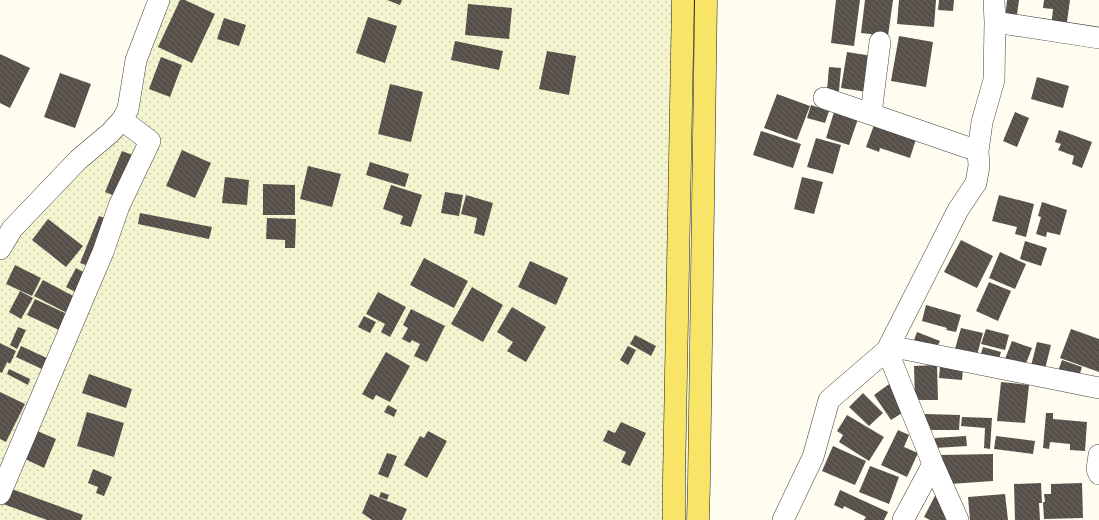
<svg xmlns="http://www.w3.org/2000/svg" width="1099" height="520" viewBox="0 0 1099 520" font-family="'IBM Plex Serif',serif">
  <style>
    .farmland { fill: url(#farmland-dots) }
    .building { fill: url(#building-back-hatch) }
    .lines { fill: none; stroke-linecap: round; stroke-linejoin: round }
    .minor-casing { stroke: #414141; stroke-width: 22 }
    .major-casing { stroke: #1f1f1f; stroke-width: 23 }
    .minor { stroke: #fff; stroke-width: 21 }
    .major { stroke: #f8e466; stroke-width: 22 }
  </style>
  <defs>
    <pattern id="farmland-dots" width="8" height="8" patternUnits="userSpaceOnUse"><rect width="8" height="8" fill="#f4f5cf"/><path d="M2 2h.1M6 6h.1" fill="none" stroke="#d0d1b1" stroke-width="1.8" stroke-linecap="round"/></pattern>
    <pattern id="building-back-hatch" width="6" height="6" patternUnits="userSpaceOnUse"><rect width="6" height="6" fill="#57504a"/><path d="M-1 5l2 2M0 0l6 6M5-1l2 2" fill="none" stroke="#6a6560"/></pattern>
  </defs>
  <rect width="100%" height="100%" fill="#fffdef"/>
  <path class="farmland" d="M159 0H693L686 520H0V249L110 133Z"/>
  <path class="building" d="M180 0H185L215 14 192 63 158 47Z
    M387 0H402L400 5Z
    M836 0H860L854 46 831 43Z
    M865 0H893L888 36 861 33Z
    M899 0H936L934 27 897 24Z
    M939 0H954L953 11 938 10Z
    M1007 0H1019L1016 22 1005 21Z
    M1044 0H1070L1066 29 1051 28 1053 9 1043 8Z
    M468 4 512 8 509 39 465 35Z
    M368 17 397 26 385 63 356 53Z
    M224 18 246 25 239 46 217 39Z
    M899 36 933 42 926 87 891 81Z
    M455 41 503 51 499 70 451 60Z
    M547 51 576 56 569 95 539 89Z
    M847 52 872 56 867 92 841 88Z
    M0 54 30 68 10 108 0 103Z
    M161 57 182 65 170 97 149 89Z
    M829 67 841 68 839 91 827 90Z
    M60 73 91 84 75 128 44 117Z
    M1037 77 1069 86 1063 108 1031 99Z
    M390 84 423 92 411 142 378 134Z
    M777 94 810 106 797 140 764 128Z
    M811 105 829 111 825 123 807 118Z
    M834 112 858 119 849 145 826 138Z
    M1015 112 1029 118 1017 147 1003 141Z
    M874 125 916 139 910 158 880 148 879 152 866 147Z
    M1059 130 1092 142 1082 168 1072 164 1074 156 1058 150 1061 144 1055 142Z
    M761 131 801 144 793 168 753 155Z
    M816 138 841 145 833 174 807 167Z
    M182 150 211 163 195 198 166 186Z
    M122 151 135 156 117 197 105 192Z
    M370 162 409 174 405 187 366 175Z
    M308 166 341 174 332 207 300 199Z
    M225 177 249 180 247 205 222 203Z
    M802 177 823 182 814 214 794 209Z
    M263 184 295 185V215H263Z
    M391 185 422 195 411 227 400 224 403 216 383 209Z
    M445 192 463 195 459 216 441 213Z
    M466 195 493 203 484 236 474 233 477 218 461 214Z
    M999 195 1034 204 1026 237 1015 234 1017 227 992 221Z
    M1042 202 1067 210 1060 235 1047 232 1046 237 1036 234 1041 217 1038 216Z
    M140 213 212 227 209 239 138 224Z
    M99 216 110 220 91 267 80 263Z
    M267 218 296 219 295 248H285V240L266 239Z
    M48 219 83 246 66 267 32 240Z
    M961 240 993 256 977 288 944 272Z
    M1025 241 1047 248 1041 266 1020 259Z
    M1000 252 1026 264 1015 289 989 278Z
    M424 258 468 281 454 308 410 285Z
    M530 261 568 278 556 305 518 287Z
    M15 265 41 278 32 296 6 284Z
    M76 268 87 274 77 293 66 287Z
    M43 280 77 298 69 314 34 296Z
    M989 282 1011 291 998 321 976 311Z
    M472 287 503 305 483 342 451 324Z
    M20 291 33 298 21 319 9 312Z
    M378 292 406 307 390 337 381 332 385 324 366 314Z
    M35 299 67 314 59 330 27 315Z
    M926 305 961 315 956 332 946 330 947 328 922 321Z
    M512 307 546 327 526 362 507 351 513 342 497 332Z
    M411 309 445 326 427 362 414 356 420 344 412 340 410 343 402 339 408 328 403 325Z
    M364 316 376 322 370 333 358 327Z
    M18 327 26 330 17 349 10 345Z
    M961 328 983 333 977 355 955 349Z
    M986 329 1009 335 1005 350 981 344Z
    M1071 329 1099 339V372L1060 358Z
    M917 332 940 341 936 349 914 340Z
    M635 335 656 346 651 356 630 344Z
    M1012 341 1032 348 1025 366 1005 359Z
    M1037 342 1051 345 1045 369 1031 366Z
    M0 343 16 351 10 364 7 362 2 373 0 372Z
    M21 346 49 359 44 370 16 357Z
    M628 346 636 350 628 365 620 360Z
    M983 347 1001 352 998 362 980 357Z
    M386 352 410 366 390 402 376 395 373 400 362 394Z
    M1062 360 1082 367 1078 380 1057 374Z
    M937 365 938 400H915L914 366Z
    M940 366 963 369 962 380 939 378Z
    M9 369 30 379 28 385 7 374Z
    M89 374 132 389 126 408 82 393Z
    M892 382 910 408 891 420 874 395Z
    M1001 382 1029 385 1025 423 997 421Z
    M0 392 25 404 6 442 0 439Z
    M863 393 883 413 869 426 849 407Z
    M388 405 397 410 394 417 384 412Z
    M87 412 124 423 114 457 77 446Z
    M1046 413H1053V419L1087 422 1085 451 1070 450V444L1050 442 1049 449 1043 448Z
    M925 414 960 415 959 430H924Z
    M847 415 884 437 869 461 839 442 843 435 837 431Z
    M962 417 992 418 990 449 984 448 985 428 961 426Z
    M621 422 646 433 630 466 621 462 626 452 603 441 608 430 615 433Z
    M35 430 56 439 44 468 23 458Z
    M898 430 909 435 904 447 918 453 907 477 881 465Z
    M428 431 447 441 427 478 404 465 420 436 424 438Z
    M966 436 967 446 935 448V438Z
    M996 436 1035 441 1033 454 994 449Z
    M833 446 866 461 855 485 822 471Z
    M387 453 397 456 388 478 378 474Z
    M993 454V481L950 484 941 455Z
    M870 466 899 477 889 504 859 492Z
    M93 469 112 477 104 496 96 493 98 487 88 483Z
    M1041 483 1042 503H1039L1040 520H1015L1014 484Z
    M1082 483 1083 518 1044 519 1043 502H1045L1044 494H1051V484Z
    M9 488 83 515 81 520H47L3 504Z
    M840 490 888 512 884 520H864L866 517 844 506 843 509 834 505Z
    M381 492 389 495 387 500 379 497Z
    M937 492 947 520H930L924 517Z
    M370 494 407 509 402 520H372L362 513Z
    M1005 494 1008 520H970L968 497Z"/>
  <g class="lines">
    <defs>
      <path id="minor" d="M995 22 1099 38
        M824 98 978 151
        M871 114 880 42
        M0 249 12 229 78 160 110 133 122 120 128 109 136 60 159 0
        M889 346 1099 388
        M887 350 933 464 958 520
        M1099 455 1097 469 1099 474
        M0 494 103 252 119 206 150 141 122 120
        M783 520 813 457 829 400 887 350 958 210 976 183 979 166 978 151 982 122 994 80 995 22 994 0
        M903 520 933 464"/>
      <path id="major" d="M674 520V480L683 0
        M698 520 699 482 706 0"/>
    </defs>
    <use href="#minor" class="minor-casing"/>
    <use href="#major" class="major-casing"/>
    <use href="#minor" class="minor"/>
    <use href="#major" class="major"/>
  </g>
</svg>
